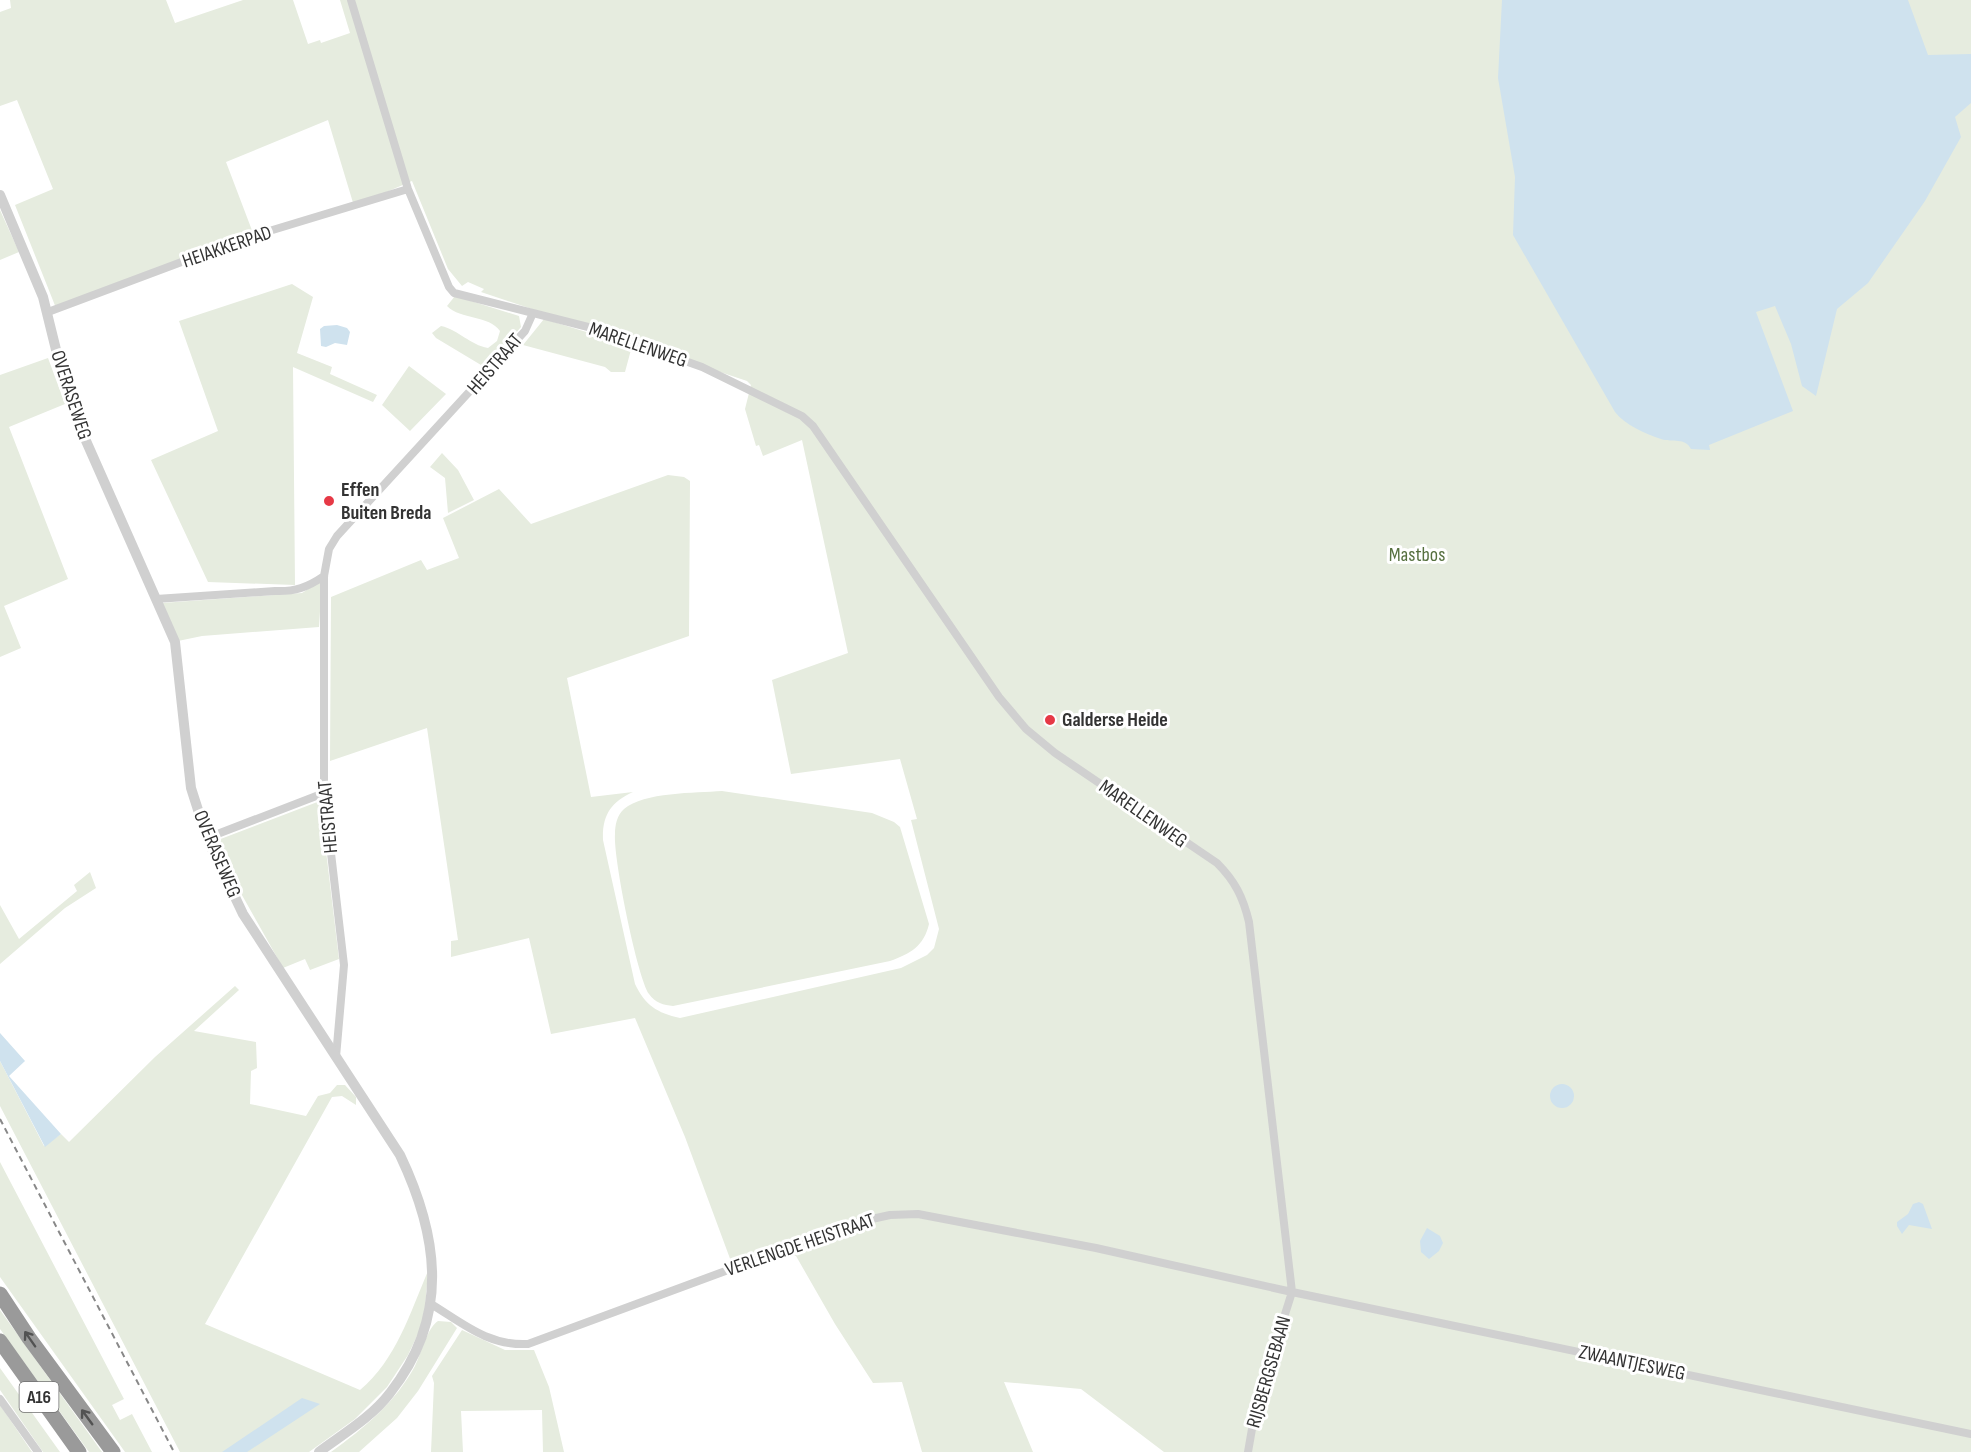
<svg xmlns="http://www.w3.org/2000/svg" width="1971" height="1452" viewBox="0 0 1971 1452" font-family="'Sofia Sans Condensed',sans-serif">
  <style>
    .green { fill: #e6ecdf }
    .water { fill: #cfe2ee }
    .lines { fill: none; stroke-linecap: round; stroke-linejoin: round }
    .minor { stroke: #d0d0d0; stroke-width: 8 }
    .tertiary { stroke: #d0d0d0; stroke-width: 10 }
    .motorway { stroke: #9a9a9a; stroke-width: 15 }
    .rail { stroke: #888; stroke-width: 2; stroke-dasharray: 6 4.5; stroke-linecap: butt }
    .oneway { stroke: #525252 }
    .poi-dot { fill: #e63946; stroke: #fff; stroke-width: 2 }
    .labels { text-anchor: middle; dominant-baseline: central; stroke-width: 6; stroke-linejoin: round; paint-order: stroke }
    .shield { fill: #fff; stroke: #707070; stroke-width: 1.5 }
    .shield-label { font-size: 18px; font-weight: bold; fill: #333 }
    .street-label { font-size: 20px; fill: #333; stroke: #fff }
    .poi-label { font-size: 20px; font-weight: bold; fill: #333; stroke: #fff; text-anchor: start }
    .park-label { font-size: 20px; fill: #56703f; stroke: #fff }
  </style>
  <rect width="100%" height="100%" fill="#fff"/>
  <path class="green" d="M10 0H166L175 23 243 0H293L308 44 320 40 321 43 350 33 340 0H1971V1452H1164L1081 1389 1004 1382 1033 1452H922L902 1382 873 1383 835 1324 796 1256 776 1248 732 1264 685 1137 635 1018 551 1034 529 938 451 957V941L458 940 427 728 330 761 331 597 421 560 427 570 459 558 443 518 499 489 531 524 668 475 684 477 690 481 689 636 567 678 591 797 633 792C611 802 602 815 603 840L635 984C645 1005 657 1013 680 1018L901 968 927 955 934 948 939 929 911 820 917 819 900 759 791 774 772 680 848 653 802 440 763 456 759 445 756 446 745 409 751 385 747 381 481 292 484 289 468 282 462 286 448 269 412 181 354 206 328 120 226 162 253 233 56 308 15 205 53 189 17 100 0 106V12L11 8Z
    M0 210 19 252 0 260Z
    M292 284 313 297 297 353 332 367 330 374 377 395 373 402 293 367 295 585 208 582 151 460 218 431 179 321Z
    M455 296 519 316 521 327 486 368 436 338 432 333 441 326C459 330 470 345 488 348L497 341 500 331C489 315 461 320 447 306Z
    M544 319 632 346 625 372H611L605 367 523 345Z
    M48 358 65 404 9 427 68 579 4 606 21 648 0 657V375Z
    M409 366 446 394 410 431 382 405Z
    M442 453 458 470 474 500 448 513 445 478 430 467Z
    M322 580 319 627 202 636 178 641 162 603 302 593Z
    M722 791 872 813 894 822 900 827 929 924C924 946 910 954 890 961L673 1006C664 1005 655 1003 649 994 637 976 613 857 615 834 615 825 617 815 624 809 644 792 695 793 722 791Z
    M320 801 339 959 310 970 305 959 283 968 234 881 218 840Z
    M90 872 96 888 65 908 0 964V905L19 939 77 891 74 885Z
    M235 986 239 990 194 1031 256 1042 257 1068 251 1071 250 1104 306 1116 318 1096 330 1093 337 1085H345L356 1097V1105L342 1096 332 1097 205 1324 360 1390C396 1360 410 1313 428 1271L424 1321 408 1355 387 1387 355 1419 309 1452H180L0 1106V1061L44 1146 61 1134 69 1142 155 1057Z
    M0 1162 124 1399 112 1405 120 1420 132 1414 152 1452H125L0 1277Z
    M0 1310 102 1452H89L0 1329Z
    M438 1321 451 1322 457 1328 418 1391 397 1418 359 1452H331C364 1428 395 1403 415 1366 421 1354 427 1328 438 1321Z
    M462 1330 505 1350H534L549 1387 564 1452H543L542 1410 461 1411 463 1452H431L434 1383 432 1376Z
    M0 1368 60 1452H43L0 1390Z
    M0 1405 32 1452H0Z"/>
  <path class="water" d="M1502 0H1908L1928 55 1971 54V103L1955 117 1961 137 1925 201 1868 283 1837 309 1816 396 1802 386 1791 344 1775 306 1756 312 1793 411 1709 445 1710 450 1691 449C1685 437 1673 443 1661 439 1646 434 1625 425 1615 412L1513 235 1515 177 1498 78Z
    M337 325 347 328 350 332 347 345 335 343 326 347 321 346 320 329 324 326Z
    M0 1033 25 1061 9 1076 61 1134 45 1147 0 1061Z
    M1550 1096a12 12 0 1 1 24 0a12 12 0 1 1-24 0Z
    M1919 1202 1923 1204 1932 1229 1909 1225 1902 1234 1897 1226V1222L1908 1214 1913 1204Z
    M1427 1228 1440 1236 1443 1243 1439 1251 1429 1259 1421 1252 1420 1241Z
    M302 1398 320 1404 247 1452H222Z"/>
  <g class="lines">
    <path class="minor" d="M351 0 408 189 449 287 454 293 592 328 702 367 802 416 813 426 999 697 1026 729 1055 753 1217 863C1235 881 1243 897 1249 922L1292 1292 1256 1406 1248 1452
      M48 312 243 239 408 189
      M156 599 275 591C295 592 308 587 324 576
      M207 838 324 793
      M336 1057 344 965 324 793V576L329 549 337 536 525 331 533 313
      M431 1304C464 1324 488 1346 528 1344L858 1222 890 1215 918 1214 1096 1248 1292 1292 1971 1434
      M0 1399 38 1452"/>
    <path class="tertiary" d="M0 195 43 297 62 374 79 425 175 642 191 788 207 838 243 914 400 1155C439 1237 450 1317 390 1393 372 1417 343 1434 319 1452"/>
    <path class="motorway" d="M0 1294 29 1338 113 1452
      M0 1341 79 1452"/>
    <path class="rail" d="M0 1119 174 1452"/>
  </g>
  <defs><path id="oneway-shaft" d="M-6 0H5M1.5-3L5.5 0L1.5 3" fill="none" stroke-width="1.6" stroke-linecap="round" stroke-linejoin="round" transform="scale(1.5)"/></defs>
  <g class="oneway">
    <use href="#oneway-shaft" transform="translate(30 1339) rotate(-125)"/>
    <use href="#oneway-shaft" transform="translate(87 1417) rotate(-126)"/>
  </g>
  <g class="poi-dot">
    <circle cx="329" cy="501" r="6"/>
    <circle cx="1050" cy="720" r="6"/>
  </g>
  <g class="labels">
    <rect class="shield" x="19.5" y="1382" width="39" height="30" rx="4.5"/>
    <g class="shield-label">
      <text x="39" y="1397">A16</text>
    </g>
    <g class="street-label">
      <text transform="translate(227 247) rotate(-19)">HEIAKKERPAD</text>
      <text transform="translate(638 345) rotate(19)">MARELLENWEG</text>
      <text transform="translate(495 364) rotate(-49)">HEISTRAAT</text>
      <text transform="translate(71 395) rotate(72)">OVERASEWEG</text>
      <text transform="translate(1143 814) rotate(35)">MARELLENWEG</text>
      <text transform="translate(328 817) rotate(-95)">HEISTRAAT</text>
      <text transform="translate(217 854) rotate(67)">OVERASEWEG</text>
      <text transform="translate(800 1245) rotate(-19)">VERLENGDE HEISTRAAT</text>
      <text transform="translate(1632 1363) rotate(12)">ZWAANTJESWEG</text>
      <text transform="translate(1269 1372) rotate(-74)">RIJSBERGSEBAAN</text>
    </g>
    <g class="poi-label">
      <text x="341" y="490">Effen<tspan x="341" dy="23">Buiten Breda</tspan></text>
      <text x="1062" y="720">Galderse Heide</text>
    </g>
    <g class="park-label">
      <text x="1417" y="555">Mastbos</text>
    </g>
  </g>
</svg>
